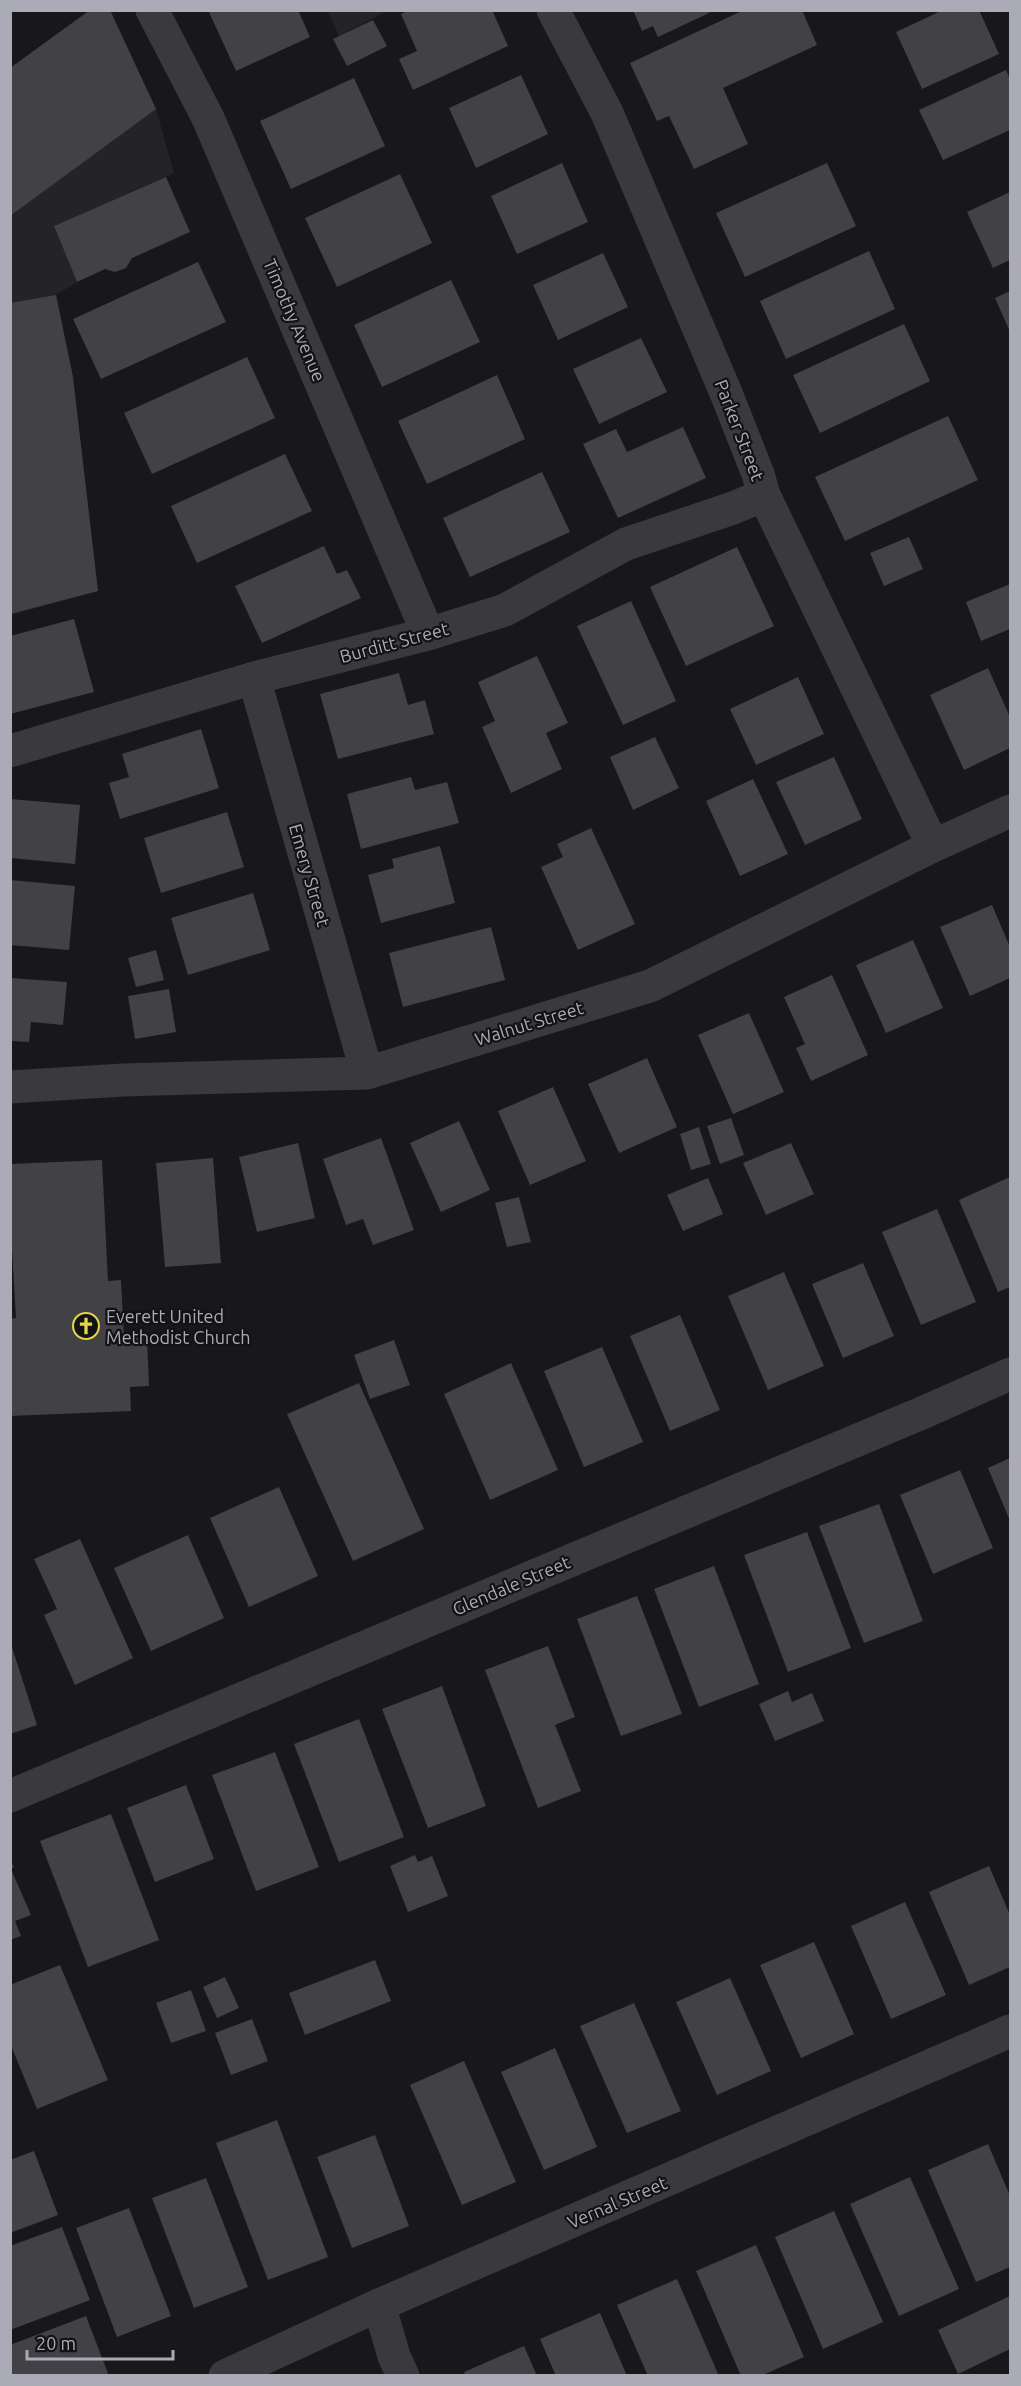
<svg xmlns="http://www.w3.org/2000/svg" width="1021" height="2386" viewBox="0 0 1021 2386" font-family="Ubuntu,sans-serif">
  <style>
    .built { fill: #242326 }
    .building { fill: #424146 }
    .lines { fill: none; stroke-linecap: round; stroke-linejoin: round }
    .minor { stroke: #39393e; stroke-width: 33 }
    .labels { text-anchor: middle; dominant-baseline: central; stroke-width: 4.5; stroke-linejoin: round; paint-order: stroke }
    .street-label { font-size: 18px; fill: #ababb8; stroke: #131214 }
    .poi-label { font-size: 18px; fill: #ababb8; stroke: #131214; text-anchor: start }
  </style>
  <rect width="100%" height="100%" fill="#181719"/>
  <path class="built" d="M110 11 156 109 174 173 54 226 77 282 56 295 73 377 98 591 11 615 10 68Z
    M328 11H387L339 36Z"/>
  <path class="building" d="M90 10H110L156 109 10 216V68Z
    M208 10H298L310 37 236 71Z
    M409 10H492L508 46 413 90 399 59 417 51 401 14Z
    M633 10H708L709 13 658 37 653 26 642 31Z
    M744 10H802L817 45 723 88 748 144 694 169 669 116 657 121 630 63Z
    M943 10H979L999 54 922 89 896 32Z
    M373 20 387 46 347 66 333 39Z
    M1006 70 1010 79V130L943 160 919 110Z
    M521 75 548 134 476 168 449 108Z
    M354 78 385 146 291 189 260 121Z
    M562 163 588 222 517 254 491 196Z
    M827 163 856 226 745 277 716 213Z
    M400 174 432 243 337 287 305 218Z
    M166 177 190 232 132 258 126 268 115 272 105 269 77 282 54 226Z
    M1010 192V260L993 268 967 212Z
    M869 251 895 309 786 359 760 301Z
    M603 253 628 307 558 340 533 285Z
    M198 262 226 322 101 379 73 319Z
    M451 280 480 342 382 387 354 325Z
    M1010 291V332L995 298Z
    M56 295 73 377 98 591 10 614V303Z
    M904 324 930 381 820 433 793 375Z
    M641 338 667 392 599 424 573 369Z
    M247 357 275 418 152 474 124 413Z
    M497 375 525 439 427 484 398 421Z
    M948 416 978 480 845 541 815 477Z
    M683 427 706 478 618 518 583 444 616 429 627 452Z
    M285 454 312 511 197 563 171 506Z
    M542 472 570 532 470 577 443 518Z
    M909 537 923 569 884 586 870 553Z
    M324 546 337 574 347 570 361 598 262 643 235 586Z
    M737 547 774 626 686 666 650 587Z
    M1010 584V629L981 641 966 602Z
    M631 601 676 701 623 725 577 626Z
    M74 619 94 692 10 714V636Z
    M537 656 568 723 546 733 562 769 511 793 482 727 495 721 478 682Z
    M988 668 1010 717V748L964 770 930 695Z
    M399 673 408 705 425 700 434 734 338 759 320 694Z
    M798 677 824 734 756 765 730 709Z
    M201 729 219 788 120 819 109 783 129 777 122 754Z
    M655 737 679 788 633 810 610 757Z
    M834 757 862 819 805 845 776 782Z
    M411 777 415 790 447 782 459 823 361 849 347 794Z
    M753 779 788 854 740 876 706 801Z
    M10 799 80 805 75 864 10 858Z
    M227 812 244 867 161 893 144 838Z
    M591 828 635 924 578 950 541 867 563 857 557 844Z
    M440 846 455 903 381 923 368 875 394 868 392 859Z
    M10 880 75 886 69 950 10 945Z
    M253 893 270 950 188 975 171 918Z
    M992 905 1010 947V978L970 996 940 927Z
    M491 927 505 980 403 1007 389 953Z
    M913 940 943 1008 886 1033 856 965Z
    M156 950 164 980 136 987 128 958Z
    M832 975 868 1055 811 1081 796 1048 805 1044 784 997Z
    M10 978 67 982 63 1025 31 1022 29 1042 10 1041Z
    M169 989 176 1032 135 1039 128 996Z
    M749 1013 784 1092 733 1114 698 1035Z
    M647 1058 677 1127 619 1153 588 1084Z
    M553 1087 586 1161 530 1185 498 1111Z
    M731 1118 744 1155 720 1164 707 1126Z
    M459 1121 490 1190 441 1212 410 1143Z
    M699 1127 711 1164 691 1170 680 1134Z
    M381 1138 414 1230 373 1245 363 1219 346 1225 323 1159Z
    M298 1143 315 1218 257 1232 239 1157Z
    M791 1143 814 1194 766 1215 743 1163Z
    M213 1158 221 1263 165 1267 156 1163Z
    M102 1160 108 1281 121 1280 124 1338 147 1337 149 1386 130 1387 131 1411 10 1416V1319L16 1318 10 1215V1164Z
    M1010 1177V1287L998 1292 959 1200Z
    M708 1178 723 1214 683 1231 667 1195Z
    M519 1197 531 1242 507 1247 495 1203Z
    M937 1209 976 1302 921 1325 882 1232Z
    M863 1263 894 1336 843 1358 812 1284Z
    M784 1272 824 1366 768 1390 728 1296Z
    M680 1315 720 1410 670 1431 630 1336Z
    M394 1340 410 1385 370 1399 354 1355Z
    M602 1347 643 1442 584 1467 544 1371Z
    M511 1363 558 1470 490 1500 444 1394Z
    M359 1383 424 1529 353 1561 287 1414Z
    M1010 1458V1521L988 1468Z
    M960 1470 993 1548 933 1574 900 1495Z
    M279 1487 318 1576 249 1607 210 1518Z
    M879 1504 923 1621 864 1643 819 1526Z
    M807 1532 851 1648 788 1672 744 1555Z
    M188 1535 224 1618 151 1651 114 1568Z
    M80 1539 133 1658 75 1685 44 1615 57 1609 34 1559Z
    M714 1566 759 1684 699 1707 654 1589Z
    M637 1596 682 1714 621 1736 577 1619Z
    M11 1644 37 1725 10 1734V1645Z
    M548 1646 575 1717 555 1725 581 1791 538 1808 485 1670Z
    M442 1686 486 1806 428 1828 382 1709Z
    M788 1691 792 1702 812 1693 824 1721 775 1741 759 1704Z
    M359 1719 404 1837 339 1862 294 1744Z
    M275 1752 319 1867 256 1891 212 1775Z
    M186 1785 214 1859 155 1882 127 1808Z
    M111 1814 159 1940 88 1967 40 1841Z
    M415 1855 418 1862 432 1856 448 1896 408 1912 390 1866Z
    M10 1860 14 1867 11 1869 31 1915 15 1921 21 1936 10 1940Z
    M989 1866 1010 1915V1967L969 1985 929 1892Z
    M905 1902 946 1995 891 2019 851 1926Z
    M814 1942 854 2034 801 2058 760 1965Z
    M375 1960 391 2001 305 2035 289 1993Z
    M60 1965 108 2080 37 2109 10 2043V1985Z
    M225 1977 239 2008 217 2018 203 1987Z
    M730 1978 771 2071 717 2095 676 2002Z
    M191 1990 206 2031 171 2043 156 2003Z
    M634 2003 681 2111 627 2133 580 2026Z
    M252 2019 268 2061 231 2075 215 2033Z
    M555 2048 597 2147 544 2170 501 2072Z
    M464 2061 516 2182 462 2205 410 2085Z
    M277 2120 328 2257 268 2280 216 2143Z
    M375 2135 409 2226 352 2248 317 2157Z
    M988 2144 1010 2196V2267L976 2282 928 2170Z
    M34 2151 58 2215 10 2233V2160Z
    M910 2177 959 2289 899 2316 850 2204Z
    M206 2178 248 2287 194 2308 152 2198Z
    M129 2208 171 2316 117 2337 76 2228Z
    M834 2211 883 2322 823 2349 775 2237Z
    M62 2227 90 2300 10 2330V2246Z
    M756 2245 804 2357 760 2376H741L696 2271Z
    M677 2279 719 2376H648L617 2305Z
    M1010 2296V2349L958 2374 938 2330Z
    M600 2313 627 2376H556L540 2339Z
    M86 2316 109 2376H10V2345Z
    M524 2346 537 2376H466L464 2372Z"/>
  <g class="lines">
    <path class="minor" d="M152 10 208 118 428 634
      M553 10 607 113 726 393 758 474 764 495 933 846
      M254 678 367 1073
      M10 751 254 678 428 634 505 610 626 544 733 508 764 495
      M10 1087 123 1080 367 1073 650 986 933 846 1010 811
      M10 1796 922 1413 1010 1374
      M379 2305 394 2356 403 2376
      M225 2376 379 2305 1010 2031"/>
  </g>
  <defs>
    <symbol id="church-ring" viewBox="-11 -11 22 22"><circle r="9.5" fill="#131214" stroke="#e4d645" stroke-width="1.5"/><path d="M-1.2-6h2.4v3.5h3.3v2.4h-3.3V6h-2.4V-.1h-3.3v-2.4h3.3Z" fill="#e4d645"/></symbol>
  </defs>
  <g fill-rule="evenodd">
    <use href="#church-ring" x="71" y="1311" width="30" height="30"/>
  </g>
  <g class="labels">
    <g class="street-label">
      <text transform="translate(295 320) rotate(67)">Timothy Avenue</text>
      <text transform="translate(740 430) rotate(69)">Parker Street</text>
      <text transform="translate(394 642) rotate(-15)">Burditt Street</text>
      <text transform="translate(310 875) rotate(74)">Emery Street</text>
      <text transform="translate(529 1023) rotate(-17)">Walnut Street</text>
      <text transform="translate(511 1585) rotate(-23)">Glendale Street</text>
      <text transform="translate(617 2202) rotate(-23)">Vernal Street</text>
    </g>
    <g class="poi-label">
      <text x="106" y="1316">Everett United<tspan x="106" dy="21">Methodist Church</tspan></text>
    </g>
  </g>
  <rect width="1021" height="2386" fill="none" stroke="#ababb8" stroke-width="24"/>
  <path d="M27 2350v9h146v-9" fill="none" stroke="#ababb8" stroke-width="3"/>
  <text x="36" y="2350" font-size="18" fill="#ababb8" stroke="#131214" stroke-width="4.5" paint-order="stroke">20 m</text>
</svg>
